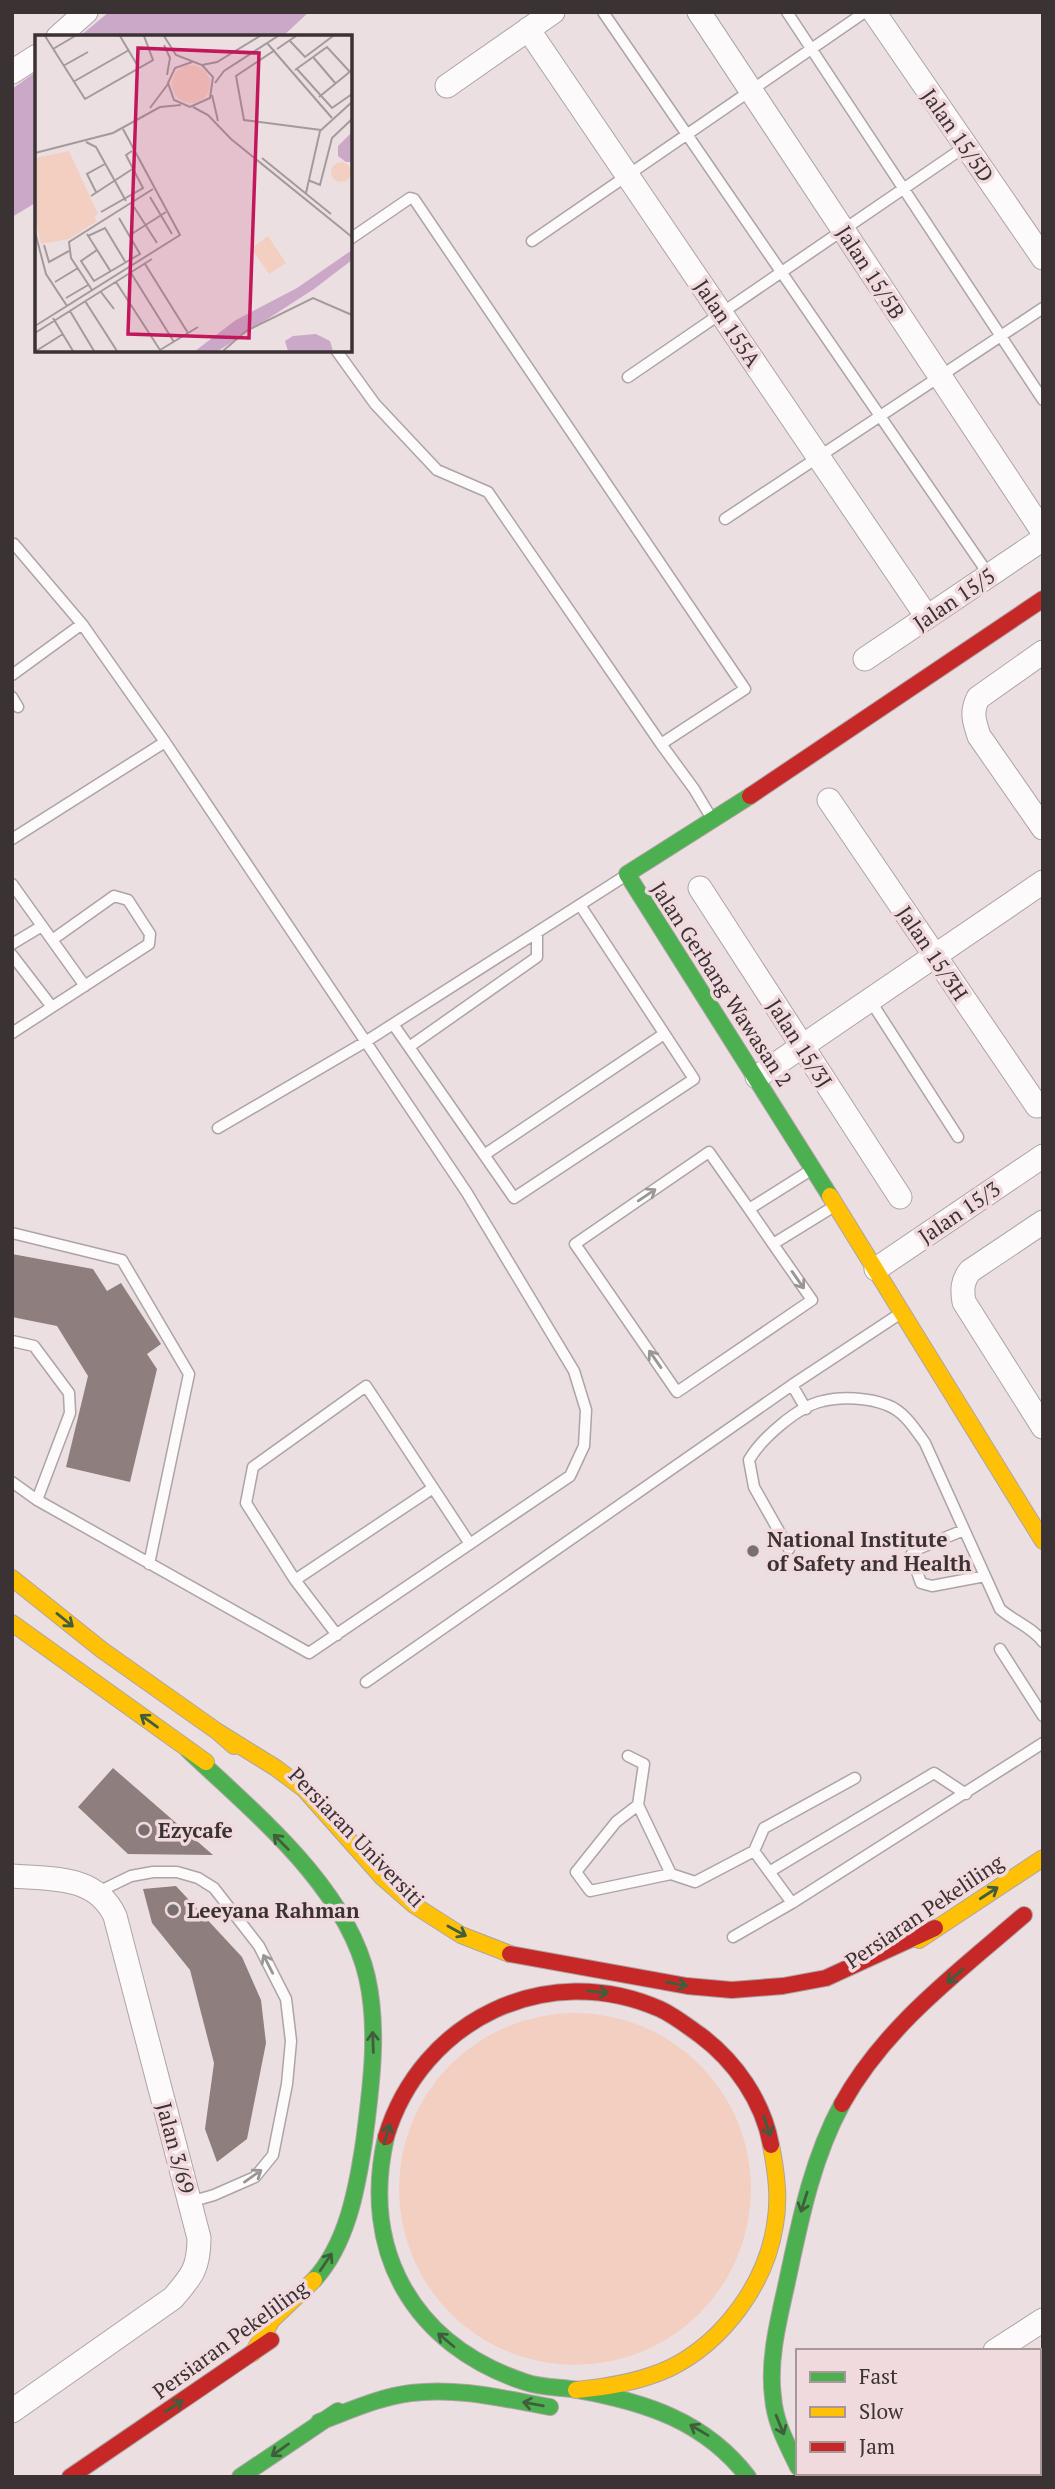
<svg xmlns="http://www.w3.org/2000/svg" width="1055" height="2489" viewBox="0 0 1055 2489" font-family="'PT Serif',serif">
  <style>
    .green { fill: #f3cfc1 }
    .water { fill: #cca8c8 }
    .building { fill: #8e7f7e }
    .lines { fill: none; stroke-linecap: round; stroke-linejoin: round }
    .lane-casing { stroke: #ada4a5; stroke-width: 13 }
    .street-casing { stroke: #ada4a5; stroke-width: 25 }
    .fast-casing { stroke: #ada4a5; stroke-width: 18 }
    .slow-casing { stroke: #ada4a5; stroke-width: 18 }
    .jam-casing { stroke: #ada4a5; stroke-width: 18 }
    .lane { stroke: #fcfafa; stroke-width: 10 }
    .street { stroke: #fcfafa; stroke-width: 23 }
    .fast { stroke: #4caf50; stroke-width: 16 }
    .slow { stroke: #ffc107; stroke-width: 16 }
    .jam { stroke: #c62828; stroke-width: 16 }
    .oneway { stroke: #9b9696 }
    .oneway2 { stroke: #405e3d }
    .poi-dot { fill: #786f70; stroke: #f1dadd; stroke-width: 2.5 }
    .labels { text-anchor: middle; dominant-baseline: central; stroke-width: 7; stroke-linejoin: round; paint-order: stroke }
    .street-label { font-size: 21px; fill: #3a3233; stroke: #f1dadd }
    .poi-label { font-size: 21px; font-weight: bold; fill: #3a3233; stroke: #f1dadd; text-anchor: start }
    .inset-road { fill: none; stroke: #a59a9b; stroke-width: 2 }
    .view { fill: #c2185b; fill-opacity: 0.15; stroke: #c2185b; stroke-width: 3.5 }
    .inset-edge { fill: none; stroke: #3a3233; stroke-width: 3.5 }
  </style>
  <rect width="100%" height="100%" fill="#ecdfe1"/>
  <path class="green" d="M399 2189a176 176 0 1 1 352 0a176 176 0 1 1-352 0Z"/>
  <path class="water" d="M109 12H309L282 37H79Z
    M37 71V202L12 217V89Z"/>
  <path class="building" d="M12 1254 93 1269 107 1291 121 1283 161 1344 147 1354 157 1369 130 1482 66 1467 88 1376 57 1326 12 1317Z
    M113 1768 213 1855 128 1854 78 1807Z
    M176 1886 242 1957 261 2000 266 2043 247 2139 217 2162 205 2129 214 2063 190 1970 152 1923 143 1889Z"/>
  <g class="lines">
    <defs>
      <path id="lane" d="M603 12 989 575
        M787 12 1043 400
        M350 239 410 198 414 199 745 689 661 744
        M532 241 865 12
        M336 350 375 404 437 470 488 492 661 744 694 789 712 819
        M628 377 966 146
        M725 519 1043 308
        M12 545 14 544 82 624 165 742 467 1193 574 1371 586 1410 584 1446 570 1476 309 1653 37 1500 12 1482
        M12 675 82 624
        M12 697 18 707
        M12 839 165 742
        M12 884 85 986
        M12 944 42 926
        M12 955 52 1007
        M870 1000 958 1137
        M393 1024 514 1198 694 1079 580 905
        M12 1033 149 944 150 934 128 900 114 896 52 940
        M409 1047 537 957V932
        M218 1128 365 1042 625 876
        M484 1155 664 1034
        M811 1170 749 1209 709 1152 575 1244 677 1392 812 1300 773 1244 833 1207
        M749 1209 773 1244
        M12 1233 122 1260 189 1374 149 1564
        M12 1341 34 1346 69 1393 70 1413 37 1500
        M792 1385 806 1409
        M433 1488 295 1580 246 1503 253 1467 366 1386 470 1544
        M964 1530 915 1550 911 1555 921 1583 932 1586 985 1576
        M789 1549 754 1487 749 1460C761 1439 798 1406 823 1401 842 1396 869 1398 887 1405 904 1411 915 1429 925 1443L1000 1609C1015 1622 1032 1627 1043 1642
        M295 1580 337 1635
        M1000 1649 1043 1716
        M366 1682 792 1385 901 1313
        M628 1756 644 1764 638 1805 616 1822 576 1872 590 1891 671 1874
        M638 1805 671 1874 695 1882 754 1851 792 1903
        M754 1851 764 1828 855 1778
        M769 1872 934 1773 966 1794
        M98 1892 131 1876 153 1872H177L198 1878 214 1888 259 1946 286 1999 291 2041 287 2084 273 2155 255 2177 214 2195 190 2202
        M733 1937 792 1903 1043 1743
        M1030 2473 1032 2477"/>
      <path id="street" d="M699 12 1043 532
        M874 12 1043 258
        M528 29 927 617
        M58 37 86 12
        M12 72 37 56
        M447 86 553 12
        M1043 652 978 698C971 712 974 721 979 736L1043 828
        M865 659 1043 539
        M829 800 1037 1106
        M700 888 900 1197
        M757 1077 1043 882
        M1043 1222 970 1271C962 1281 962 1290 964 1302L1043 1427
        M876 1269 1043 1156
        M12 1876C52 1879 96 1875 115 1916L199 2238C199 2268 192 2276 173 2298L12 2411
        M995 2351 1043 2320
        M929 2473 931 2477"/>
      <path id="fast" d="M750 796 627 874 830 1196
        M188 1750C253 1812 346 1886 367 1977 379 2030 371 2088 364 2142 357 2189 347 2244 314 2280
        M386 2137C360 2251 413 2345 525 2382 542 2388 560 2387 578 2390 645 2402 705 2421 748 2477
        M319 2422C349 2411 379 2397 411 2393 458 2387 505 2399 550 2407
        M798 2467C787 2444 775 2423 773 2397 768 2359 779 2319 787 2282 800 2221 812 2159 842 2104
        M240 2477 338 2411"/>
      <path id="slow" d="M830 1196 1043 1541
        M12 1578 102 1650 218 1732 234 1746
        M12 1623 206 1762
        M218 1732 276 1768 304 1789 382 1877 414 1905 461 1935 510 1954
        M919 1940 1043 1858
        M253 2353 272 2320 314 2280
        M576 2390C608 2387 640 2382 670 2368 723 2342 766 2284 775 2225 780 2198 776 2171 771 2145"/>
      <path id="jam" d="M750 796 1043 599
        M510 1954 687 1986 732 1990 783 1986 826 1978 935 1928
        M842 2104C885 2026 958 1972 1024 1915
        M386 2137C421 2020 547 1959 660 2009 675 2016 687 2026 700 2035 735 2061 763 2101 771 2145
        M70 2477 271 2340"/>
    </defs>
    <use href="#lane" class="lane-casing"/>
    <use href="#street" class="street-casing"/>
    <use href="#fast" class="fast-casing"/>
    <use href="#slow" class="slow-casing"/>
    <use href="#jam" class="jam-casing"/>
    <use href="#lane" class="lane"/>
    <use href="#street" class="street"/>
    <use href="#fast" class="fast"/>
    <use href="#slow" class="slow"/>
    <use href="#jam" class="jam"/>
  </g>
  <defs><path id="oneway-shaft" d="M-6 0H5M1.5-3L5.5 0L1.5 3" fill="none" stroke-width="1.6" stroke-linecap="round" stroke-linejoin="round" transform="scale(1.75)"/></defs>
  <g class="oneway">
    <use href="#oneway-shaft" transform="translate(647 1195) rotate(-34)"/>
    <use href="#oneway-shaft" transform="translate(798 1280) rotate(55)"/>
    <use href="#oneway-shaft" transform="translate(655 1359) rotate(-125)"/>
    <use href="#oneway-shaft" transform="translate(268 1964) rotate(-117)"/>
    <use href="#oneway-shaft" transform="translate(253 2176) rotate(-35)"/>
  </g>
  <g class="oneway2">
    <use href="#oneway-shaft" transform="translate(65 1620) rotate(39)"/>
    <use href="#oneway-shaft" transform="translate(149 1721) rotate(-144)"/>
    <use href="#oneway-shaft" transform="translate(281 1842) rotate(-135)"/>
    <use href="#oneway-shaft" transform="translate(989 1893) rotate(-33)"/>
    <use href="#oneway-shaft" transform="translate(457 1931) rotate(29)"/>
    <use href="#oneway-shaft" transform="translate(955 1976) rotate(139)"/>
    <use href="#oneway-shaft" transform="translate(677 1984) rotate(10)"/>
    <use href="#oneway-shaft" transform="translate(598 1992) rotate(6)"/>
    <use href="#oneway-shaft" transform="translate(373 2042) rotate(-92)"/>
    <use href="#oneway-shaft" transform="translate(767 2126) rotate(72)"/>
    <use href="#oneway-shaft" transform="translate(387 2134) rotate(-73)"/>
    <use href="#oneway-shaft" transform="translate(804 2202) rotate(108)"/>
    <use href="#oneway-shaft" transform="translate(326 2262) rotate(-56)"/>
    <use href="#oneway-shaft" transform="translate(446 2340) rotate(-140)"/>
    <use href="#oneway-shaft" transform="translate(533 2404) rotate(-170)"/>
    <use href="#oneway-shaft" transform="translate(174 2406) rotate(-34)"/>
    <use href="#oneway-shaft" transform="translate(780 2425) rotate(68)"/>
    <use href="#oneway-shaft" transform="translate(699 2430) rotate(-149)"/>
    <use href="#oneway-shaft" transform="translate(280 2450) rotate(145)"/>
  </g>
  <g class="poi-dot">
    <circle cx="753" cy="1551" r="7"/>
    <circle cx="144" cy="1830" r="7"/>
    <circle cx="173" cy="1910" r="7"/>
  </g>
  <g class="labels">
    <g class="street-label">
      <text transform="translate(958 135) rotate(55)">Jalan 15/5D</text>
      <text transform="translate(871 272) rotate(57)">Jalan 15/5B</text>
      <text transform="translate(728 323) rotate(56)">Jalan 155A</text>
      <text transform="translate(954 599) rotate(-34)">Jalan 15/5</text>
      <text transform="translate(933 953) rotate(56)">Jalan 15/3H</text>
      <text transform="translate(722 984) rotate(57)">Jalan Gerbang Wawasan 2</text>
      <text transform="translate(800 1043) rotate(57)">Jalan 15/3J</text>
      <text transform="translate(959 1212) rotate(-34)">Jalan 15/3</text>
      <text transform="translate(357 1837) rotate(46)">Persiaran Universiti</text>
      <text transform="translate(924 1911) rotate(-34)">Persiaran Pekeliling</text>
      <text transform="translate(176 2148) rotate(75)">Jalan 3/69</text>
      <text transform="translate(230 2339) rotate(-36)">Persiaran Pekeliling</text>
    </g>
    <g class="poi-label">
      <text x="767" y="1539">National Institute<tspan x="767" dy="24">of Safety and Health</tspan></text>
      <text x="158" y="1830">Ezycafe</text>
      <text x="187" y="1910">Leeyana Rahman</text>
    </g>
  </g>
  <g transform="translate(35 35)">
    <rect width="317" height="317" fill="#ecdfe1"/>
    <path d="M137 49a19 19 0 1 1 38 0a19 19 0 1 1-38 0ZM34 116 63 179 59 182 62 186 34 204 6 209 0 185V123ZM296 137a10 10 0 1 1 20 0a10 10 0 1 1-20 0ZM233 201 251 228 234 239 216 213Z" fill="#f3cfc1"/>
    <path d="M317 97V127H311L303 121V111ZM317 215V225L279 254 183 316H160L201 285 262 253ZM281 299 295 306 298 316H253L250 306 258 301Z" fill="#cca8c8"/>
    <path class="inset-road" d="M10 1 50 64 118 25 109 1M85 1 104 33M129 1 141 20 167 30 178 42 175 63 155 72 139 65 133 48 140 33 157 27M255 6 270 22 298 1M232 8 297 83M129 10 135 23 132 40M18 14 40 1M242 14 261 1M240 15 201 41 209 85 286 95M278 22 301 49M167 30 182 27 225 1M28 31 53 17M262 34 297 73 317 59M260 35 292 12 315 37M38 47 94 15M180 48 189 36 243 1M177 60 183 86M284 62 317 35M158 72 173 80 196 104 317 202M115 73 133 49M51 107 61 112 91 166M0 118 78 98 125 72 146 70M227 123 296 179M273 145 285 150 297 103 317 84M61 157 52 139 70 129M271 158 285 96 317 67M56 161 99 133M115 162 137 199M99 172 122 208M66 177 108 153 91 120 97 116M0 197 11 239 32 271M52 199 76 237M95 200 131 177M53 201 70 193 91 228M9 210 14 227 34 216M62 215 46 226 59 246 105 219 84 183M110 229 153 298M96 238 139 307M20 247 43 233M81 247 125 315 163 292M57 255 36 223 34 207 118 154M66 257 79 274M31 263 53 250M50 266 82 316M35 276 59 316M18 283 38 316M0 291 145 200 88 94M0 298 117 224M1 316 28 299M188 316 211 296 278 263 317 280"/>
    <path class="view" d="M103 13 224 18 214 303 93 299Z"/>
    <rect width="317" height="317" class="inset-edge"/>
  </g>
  <rect width="1055" height="2489" fill="none" stroke="#3a3233" stroke-width="28"/>
  <rect x="796" y="2349" width="245" height="126" fill="#f1dadd" stroke="#a89799" stroke-width="2"/>
  <rect x="810" y="2372" width="35" height="10" fill="#4caf50" stroke="#a89799" stroke-width="2"/>
  <text x="859" y="2384" font-size="21" fill="#3a3233">Fast</text>
  <rect x="810" y="2407" width="35" height="10" fill="#ffc107" stroke="#a89799" stroke-width="2"/>
  <text x="859" y="2419" font-size="21" fill="#3a3233">Slow</text>
  <rect x="810" y="2442" width="35" height="10" fill="#c62828" stroke="#a89799" stroke-width="2"/>
  <text x="859" y="2454" font-size="21" fill="#3a3233">Jam</text>
</svg>
